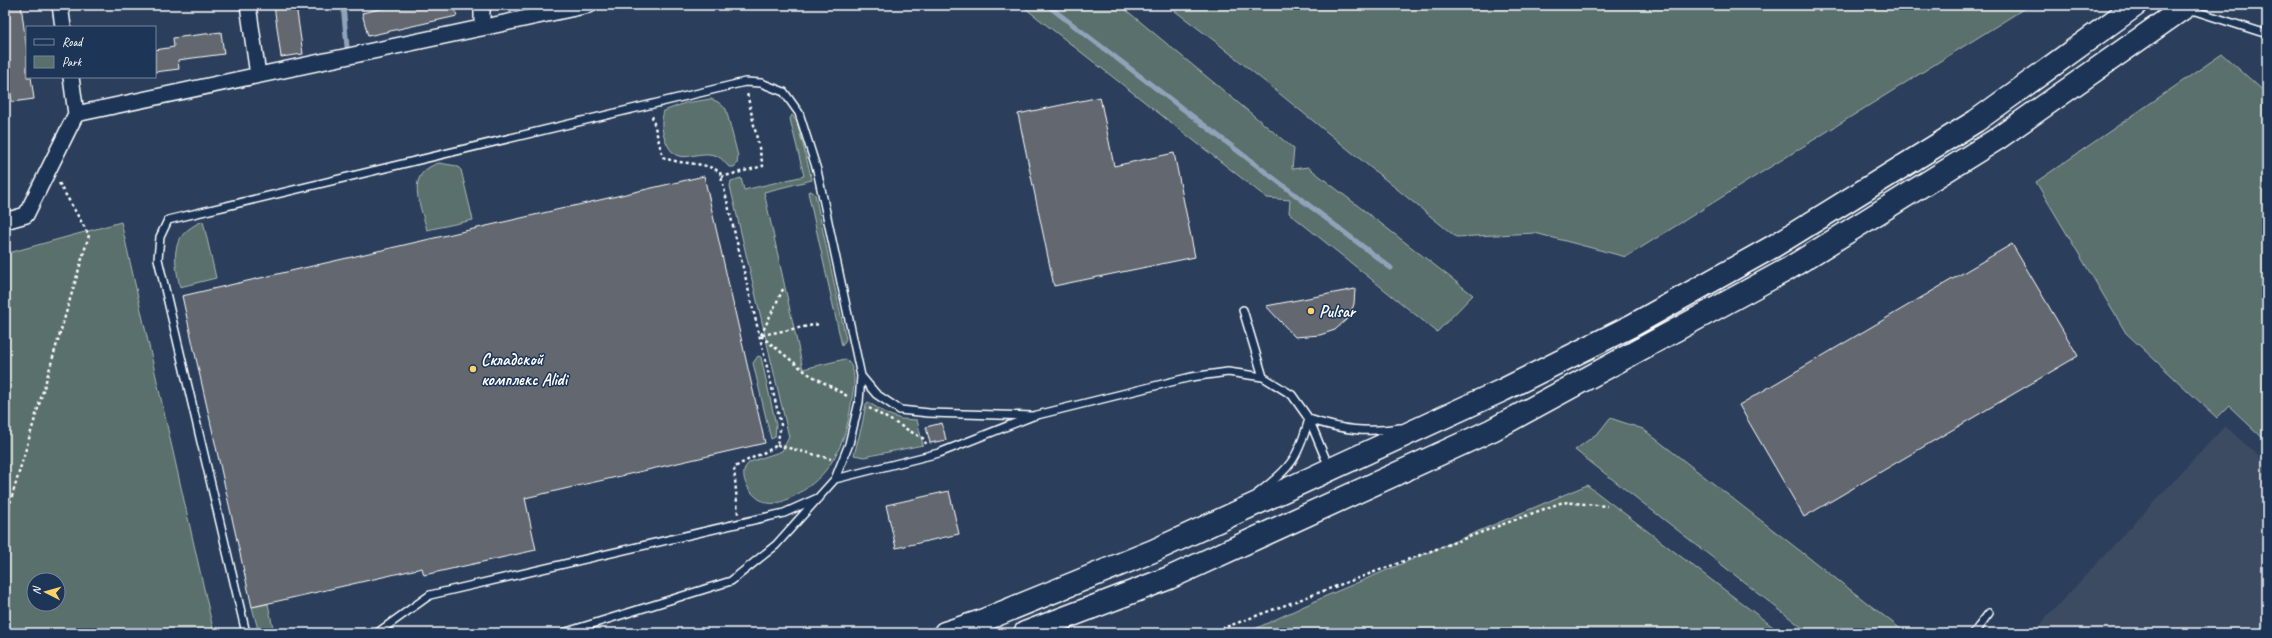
<svg xmlns="http://www.w3.org/2000/svg" width="2272" height="638" viewBox="0 0 2272 638" font-family="Caveat,sans-serif">
  <style>
    .built { fill: #3c4b62 }
    .green { fill: #5a706c; stroke: #acb8b6; fill-rule: evenodd }
    .lines { fill: none; stroke-linecap: round; stroke-linejoin: round }
    .stream { stroke: #91a3ba; stroke-width: 5 }
    .building { fill: #64686f; stroke: #fff }
    .service-casing { stroke: #fff; stroke-width: 10 }
    .minor-casing { stroke: #fff; stroke-width: 18 }
    .primary-casing { stroke: #fff; stroke-width: 25 }
    .path { stroke: #fff; stroke-width: 2.5; stroke-dasharray: 3 3; stroke-linecap: butt }
    .service { stroke: #1d3557; stroke-width: 7 }
    .minor { stroke: #1d3557; stroke-width: 15 }
    .primary { stroke: #1d3557; stroke-width: 22 }
    .poi-dot { fill: #ffd166; stroke: #1d3557; stroke-width: 1.5 }
    .labels { text-anchor: middle; dominant-baseline: central; stroke-width: 3; stroke-linejoin: round; paint-order: stroke }
    .poi-label { font-size: 17px; font-weight: bold; fill: #fff; stroke: #1d3557; text-anchor: start }
  </style>
  <rect width="100%" height="100%" fill="#2b3f5c"/>
  <filter id="ink" filterUnits="userSpaceOnUse"><feTurbulence type="fractalNoise" baseFrequency=".025" numOctaves="2"/><feDisplacementMap in="SourceGraphic" scale="8" xChannelSelector="R" yChannelSelector="G"/><feConvolveMatrix kernelMatrix="1 2 1 2 8 2 1 2 1" color-interpolation-filters="sRGB"/></filter>
  <g filter="url(#ink)">
    <path class="built" d="M2225 426 2267 464V633H2032Z"/>
    <path class="green" d="M1021 5H1120L1294 149 1292 169 1308 167 1473 295 1437 332 1289 213 1290 200 1267 198Z
      M1167 5H2030L1626 257 1535 233 1456 237 1216 42Z
      M2222 54 2267 94V442L2229 406 2217 418 2126 333 2036 182Z
      M711 99 718 102 726 109 738 156 737 164 734 167H729C725 163 723 159 717 156 695 147 677 172 665 139 661 129 661 121 664 111L685 103Z
      M792 115 797 122 812 180 764 192 803 369 845 359C859 369 853 390 851 405 845 445 831 476 794 496 786 500 777 505 768 503 752 500 734 474 750 462L782 451 789 437 730 186 731 181 741 178 744 190 804 176 790 119Z
      M439 163 457 166 461 170 473 220 427 230C420 203 404 174 439 163Z
      M811 191 815 194 846 339 842 346 808 192Z
      M203 221 216 278 180 287C173 256 170 235 203 221Z
      M121 222 214 633H5V254ZM34 580H58V604H34Z
      M758 356 761 357 776 425 775 437 771 439 753 363Z
      M868 402 887 414 901 419 917 420 923 445 864 457 854 455 862 425 866 404Z
      M1610 418 1643 429 1906 633H1809L1575 450 1599 432Z
      M1587 485 1781 633H1246L1326 596Z
      M268 604 274 633H259L252 607Z"/>
    <g class="lines">
      <path class="stream" d="M343 5 347 47
        M1047 5 1391 268"/>
    </g>
    <path class="building" d="M5 5H21L27 51V77H31L34 99 12 102 5 50Z
      M274 5H296L303 54 281 57Z
      M397 5H454L457 16 368 36 362 13Z
      M221 32 224 54 178 60 179 69 155 72V50L174 47 173 38Z
      M1100 97 1114 166 1174 153 1195 257 1054 286 1018 114Z
      M704 176 765 443 525 498 536 550 424 575 422 568 252 607 182 296Z
      M2012 244 2078 356 1804 517 1739 405Z
      M1355 289 1354 304 1349 317 1335 330 1320 335 1295 337 1266 306Z
      M942 423 946 440 930 443 926 427Z
      M949 491 959 534 896 548 886 505Z"/>
    <g class="lines">
      <defs>
        <path id="service" d="M2189 9 2267 34
          M1243 310 1263 377
          M1033 416 1191 377 1228 372 1263 377 1292 395 1309 419 1329 467
          M1258 493C1291 468 1298 458 1309 419 1341 430 1367 433 1400 428
          M246 633 158 259 160 237 168 220 745 82 761 83 784 92 799 113 817 170 861 376 876 394 900 410 929 413 1033 416 939 453 835 479
          M377 633 430 595 784 513 820 497
          M563 633 731 581 776 545 835 479 849 444 859 402 861 376
          M1974 633 1989 613"/>
        <path id="minor" d="M60 5 63 27
          M248 5 258 75
          M482 28V5
          M71 77 76 114
          M76 114 589 5
          M5 221 26 215 76 114"/>
        <path id="primary" d="M945 633 979 622 1153 551 1503 390 1633 325 1774 246 1976 121 2136 5
          M1025 633 1169 578 1492 430 1788 269 1997 139 2188 5"/>
      </defs>
      <use href="#service" class="service-casing"/>
      <use href="#minor" class="minor-casing"/>
      <use href="#primary" class="primary-casing"/>
      <path class="path" d="M652 116 663 157C681 166 701 160 720 172L781 425 777 445C763 455 748 458 734 468L738 514
        M721 177 763 166 747 93
        M761 335 784 287
        M762 335 819 324
        M761 336 807 373 849 397
        M869 408 924 439 926 444
        M777 445 831 459
        M5 520 89 235 59 183
        M1210 633 1563 502 1607 506"/>
      <use href="#service" class="service"/>
      <use href="#minor" class="minor"/>
      <use href="#primary" class="primary"/>
    </g>
  </g>
  <g class="poi-dot">
    <circle cx="1311" cy="311" r="4"/>
    <circle cx="473" cy="369" r="4"/>
  </g>
  <g class="labels">
    <g class="poi-label">
      <text x="1319" y="311">Pulsar</text>
      <text x="481" y="359">Складской<tspan x="481" dy="20">комплекс Alidi</tspan></text>
    </g>
  </g>
  <rect width="2272" height="638" fill="none" stroke="#1d3557" stroke-width="20"/>
  <rect x="10" y="10" width="2252" height="618" fill="none" stroke="#fff" stroke-width="1.5" filter="url(#ink)"/>
  <rect x="26" y="26" width="130" height="52" fill="#1d3557" stroke="#77869a"/>
  <rect x="34" y="39" width="20" height="6" fill="#1d3557" stroke="#77869a"/>
  <text x="62" y="46" font-size="12" fill="#ffffff">Road</text>
  <rect x="34" y="56" width="20" height="12" fill="#5a706c" stroke="#77869a"/>
  <text x="62" y="66" font-size="12" fill="#ffffff">Park</text>
  <g transform="translate(46 592) rotate(276)"><circle r="19" fill="#1d3557" stroke="#77869a"/>
  <path d="M0-3L7 15L0 10L-7 15Z" fill="#ffd166"/>
  <text y="-6" font-size="11" font-weight="bold" text-anchor="middle" fill="#ffffff">N</text>
  </g>
</svg>
